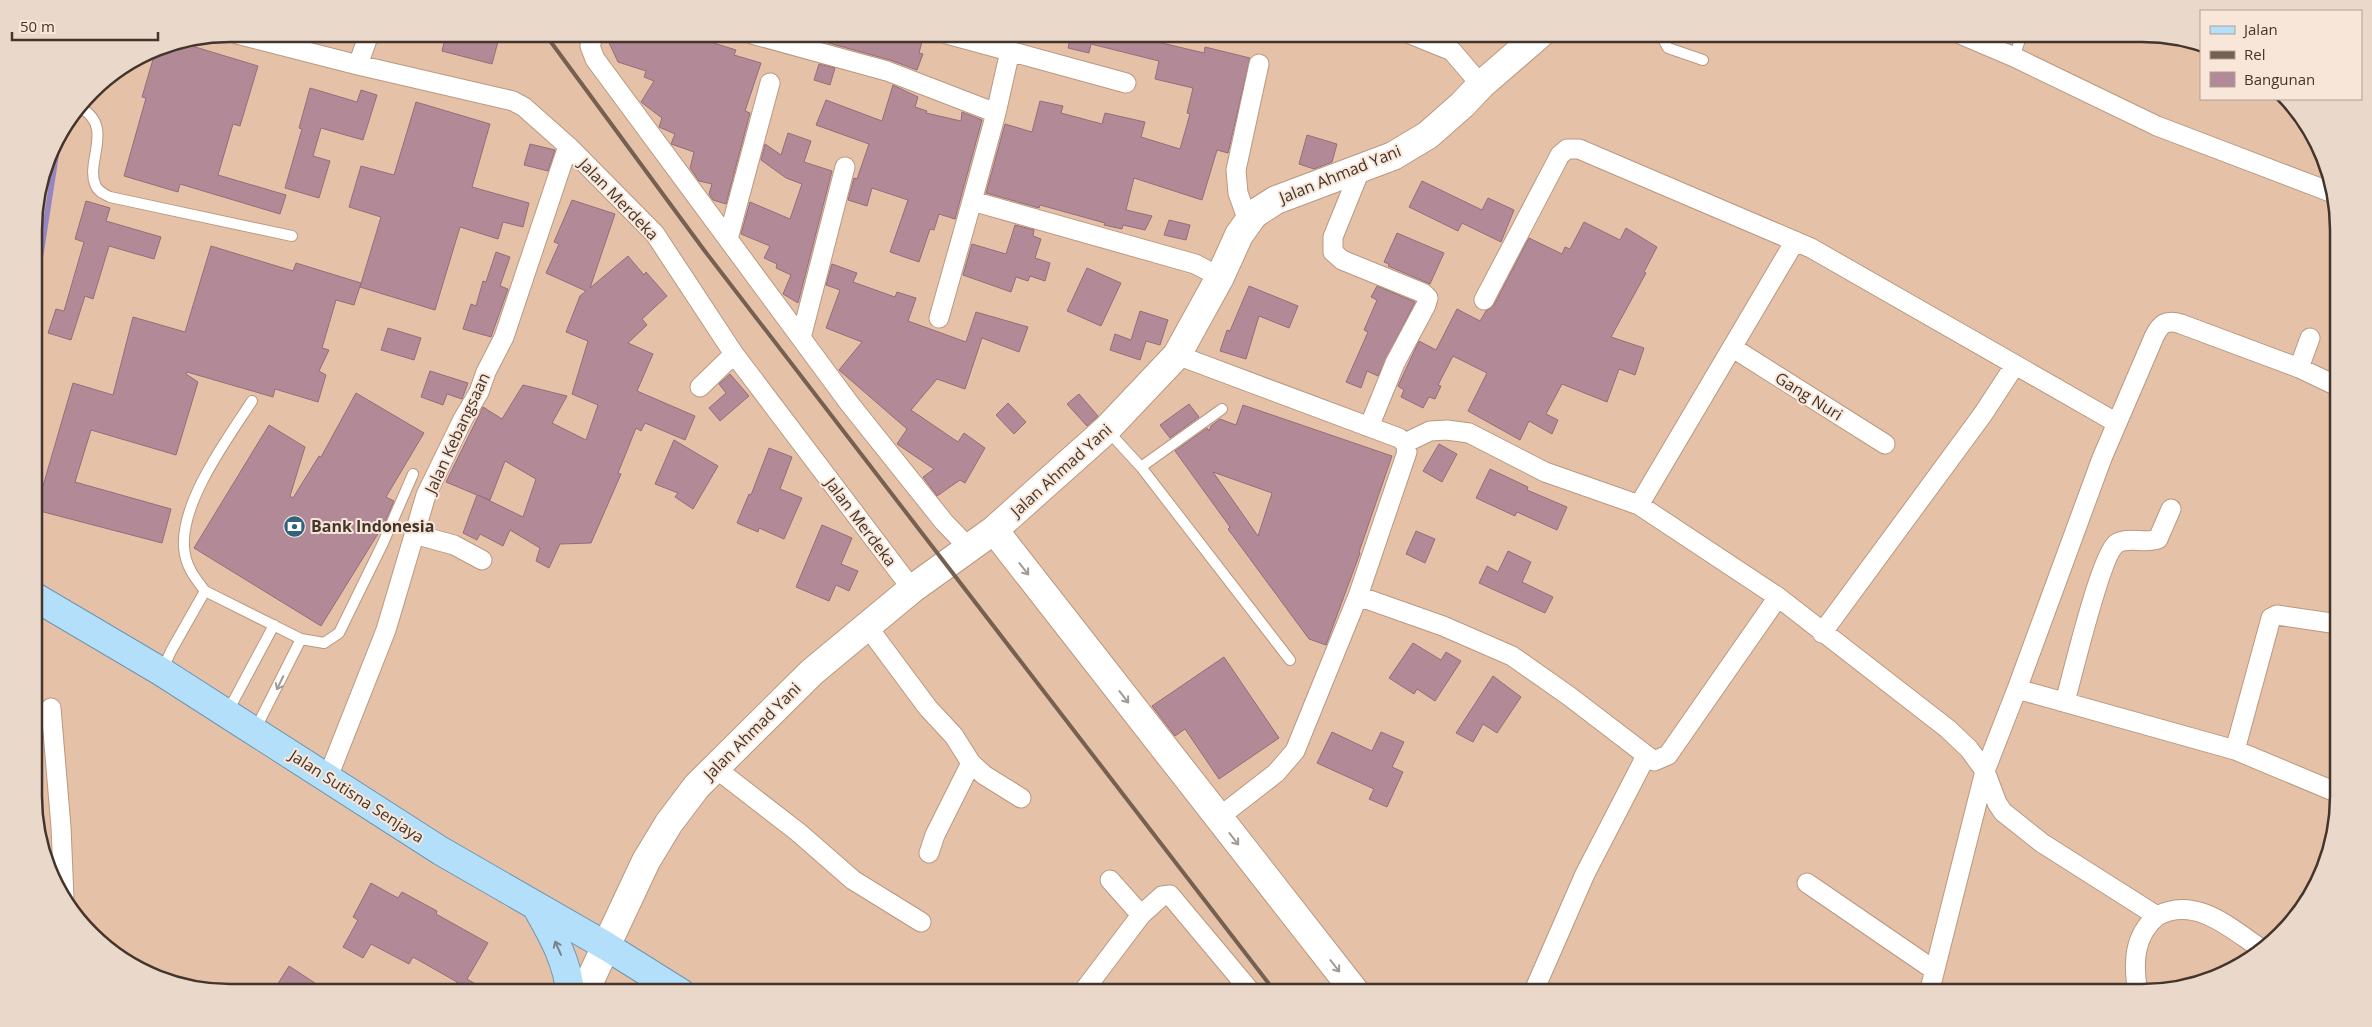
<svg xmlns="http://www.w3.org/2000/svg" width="2372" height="1027" viewBox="0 0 2372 1027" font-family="'Open Sans',sans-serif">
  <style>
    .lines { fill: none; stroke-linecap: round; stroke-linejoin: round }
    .stream { stroke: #9785c0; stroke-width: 5.5 }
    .building { fill: #b28996; stroke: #956d7a; fill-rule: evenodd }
    .lane-casing { stroke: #ba987f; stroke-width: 12 }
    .street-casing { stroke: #ba987f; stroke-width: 21 }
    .secondary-casing { stroke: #ba987f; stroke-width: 30 }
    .primary-casing { stroke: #6c96b1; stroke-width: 30 }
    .lane { stroke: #fff; stroke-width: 10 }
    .street { stroke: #fff; stroke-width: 19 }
    .secondary { stroke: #fff; stroke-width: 28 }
    .primary { stroke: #b4dffb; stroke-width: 28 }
    .rail { stroke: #756051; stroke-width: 4 }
    .oneway { stroke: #a19a95 }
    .oneway2 { stroke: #768289 }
    .labels { text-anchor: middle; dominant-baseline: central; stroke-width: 4; stroke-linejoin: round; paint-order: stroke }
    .street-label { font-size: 16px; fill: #43352b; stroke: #f8e6d9 }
    .poi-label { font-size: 16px; font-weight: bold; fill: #43352b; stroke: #f8e6d9; text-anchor: start }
    .rim { fill: none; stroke: #43352b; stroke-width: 2.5 }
  </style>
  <rect width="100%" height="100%" fill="#e5c1a8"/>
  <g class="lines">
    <path class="stream" d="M34 298 59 137
      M35 514 36 589
      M35 645 43 727"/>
  </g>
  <path class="building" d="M446 34H500L492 64 442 51Z
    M605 34H685L736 50 734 55 761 63 745 111 750 113 726 204 713 200 709 194 712 184 699 181 690 168 694 152 671 144 675 134 659 127 662 118 641 102 654 81 644 77 646 71 618 62Z
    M810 34H924L919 53 923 54 917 70 890 60 825 42 810 37Z
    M1071 34H1141V38L1204 53 1205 47 1250 58 1228 153 1217 150 1202 200 1134 178 1126 210 1152 216 1145 230 1123 225 1122 229 1104 225 1105 223 1040 205 1039 208 986 193 1005 124 1032 132 1040 101 1063 106 1061 113 1102 124 1105 113 1145 122 1141 137 1180 149 1190 114 1187 113 1193 88 1155 79 1159 61 1091 44 1089 53 1068 48Z
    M182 43 258 66 240 126 233 124 218 175 286 195 280 214 180 184 178 192 124 176 146 98 142 97 156 49Z
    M819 64 835 68 830 85 814 80Z
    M893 85 918 97 915 107 927 111 926 113 961 121 962 112 982 120 955 219 939 214 934 230 930 229 919 262 890 252 908 200 872 188 867 206 848 200 854 178 857 179 869 144 816 125 826 100 882 121Z
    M310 88 357 102 361 90 377 95 363 140 321 128 313 156 330 161 319 198 285 188 302 129 299 128Z
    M416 102 490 124 472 187 529 203 523 227 503 222 498 239 460 227 435 310 360 287 381 217 349 207 361 166 394 175Z
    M788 133 811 141 804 162 832 171 798 303 783 294 791 275 776 268 777 264 764 258 770 246 741 234 750 202 790 219 802 184 786 178 761 160 765 144 781 155Z
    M1307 135 1337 144 1332 162 1314 169 1299 164Z
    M530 144 555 150 548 171 524 165Z
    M1422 181 1482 210 1488 198 1514 210 1501 242 1462 223 1458 231 1409 207Z
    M572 200 615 214 590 288 628 256 644 275 646 272 667 296 642 319 647 325 628 343 653 354 637 391 695 416 685 440 645 423 641 431 636 428 618 473 621 474 591 543 560 544 549 568 536 561 540 548 510 530 503 546 480 534 477 540 463 533 477 495 446 482 483 407 502 419 523 385 567 396 552 423 586 440 598 405 572 394 588 341 566 332 580 296 586 291 546 273 559 244 554 242ZM505 461 536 479 523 517 478 495 490 500Z
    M86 201 110 208 106 221 161 237 154 259 109 246 93 299 85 296 71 340 48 333 56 309 64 311 84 242 75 239Z
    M1169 220 1190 225 1186 240 1164 235Z
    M1584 222 1620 240 1626 228 1657 247 1644 272 1646 273 1611 337 1644 348 1635 375 1619 369 1607 402 1562 384 1546 414 1558 420 1552 434 1529 421 1520 440 1468 411 1487 373 1453 356 1438 385 1441 386 1435 399 1429 397 1423 408 1401 397 1404 390 1398 386 1419 341 1436 350 1457 309 1480 321 1486 311 1494 305 1529 238 1562 254 1565 247 1570 249Z
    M1015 225 1034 230 1033 236 1041 239 1035 258 1050 263 1045 281 1030 276 1028 281 1016 277 1011 292 963 275 972 244 1006 254Z
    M1397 233 1444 253 1430 284 1388 266 1389 264 1384 262Z
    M211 246 293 271 296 263 361 283 354 305 336 300 322 348 329 350 319 371 326 375 318 402 275 389 273 397 187 372 186 374 198 382 176 455 91 430 75 482 171 509 162 543 36 510 73 383 113 395 133 317 185 332Z
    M496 252 510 257 500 286 508 289 491 337 463 329 471 304 476 306 483 281 486 282Z
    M832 264 857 273 853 282 895 297 897 292 916 298 908 321 966 342 976 312 1028 327 1019 352 982 338 965 389 937 379 911 410 958 442 964 433 985 448 965 483 960 480 937 496 923 477 934 469 897 444 907 429 839 370 862 342 826 328 840 290 826 285Z
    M1087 268 1121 283 1101 326 1067 311Z
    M1249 286 1298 306 1289 328 1259 316 1246 359 1220 351 1227 330 1230 331Z
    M1377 286 1415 302 1378 376 1367 371 1361 388 1346 382 1368 332 1364 330 1377 300 1371 297Z
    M1140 311 1168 320 1160 345 1146 341 1140 360 1110 350 1115 334 1131 340Z
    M388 328 421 338 414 360 381 350Z
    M430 371 468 383 462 399 447 394 443 405 421 397Z
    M730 374 749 396 720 421 709 408 726 393 719 384Z
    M356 393 424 433 386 497 394 501 384 524 321 626 194 548 269 425 305 447 290 496 293 498 319 456 321 457Z
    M1079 394 1098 416 1087 426 1067 404Z
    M1008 403 1026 422 1014 434 996 415Z
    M1189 404 1199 417 1170 438 1160 425Z
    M1243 405 1392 456 1359 552 1360 553 1326 645 1309 639 1228 529 1230 527 1175 451 1207 428 1209 431 1211 426 1220 419 1236 425ZM1213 472 1272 493 1258 536Z
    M674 440 718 466 693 509 675 497 678 493 655 484Z
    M1439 444 1457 454 1442 482 1423 471Z
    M769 448 792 457 780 489 802 498 784 539 759 528 758 532 737 523 749 494 751 495Z
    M1490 469 1528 487 1527 490 1567 507 1557 530 1517 512 1515 516 1476 498Z
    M822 525 852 538 841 564 858 571 849 591 836 585 829 601 796 587Z
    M1416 531 1435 539 1425 563 1406 554Z
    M1508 551 1531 562 1522 582 1553 597 1545 613 1479 583 1487 566 1498 572Z
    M1413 643 1441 660 1446 652 1461 661 1435 701 1417 689 1414 694 1389 678Z
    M1224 657 1279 738 1219 779 1185 729 1175 736 1152 706Z
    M1493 676 1521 697 1497 733 1483 724 1473 742 1456 733Z
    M1332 732 1372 751 1381 732 1404 742 1392 767 1403 772 1387 807 1369 799 1374 789 1317 763Z
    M371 883 398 898 402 892 437 911 436 914 488 943 467 979 491 993H451L457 982 413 957 409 964 371 944 363 958 343 947 358 920 353 917Z
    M289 966 315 983 308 993H272Z"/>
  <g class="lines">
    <defs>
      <path id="lane" d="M1669 34 1665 43 1668 48 1703 60
        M2014 57 2022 34
        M81 108C114 127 86 160 95 184 97 191 104 194 110 197L292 236
        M1107 430 1141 467 1290 660
        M1141 467 1222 409
        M205 591 301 639 324 643 339 633 383 543 413 474
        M162 671 171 651 205 591C194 577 185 565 184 547 181 501 228 438 252 401
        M227 713 274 625
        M255 730 301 639"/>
      <path id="street" d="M237 34 358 65 513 101 524 107 568 146 655 234 734 354 912 589
        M594 34 590 46 595 59 801 338
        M752 34 887 71 996 113
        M947 34 1126 83
        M1410 34 1452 51 1481 85
        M1960 34 2014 57 2157 126 2333 193
        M1010 51 996 113 972 201 1195 264 1220 277
        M358 65 369 34
        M845 167 801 338 849 403 944 522 970 549
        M1361 168 1333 237V252L1342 260 1423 293 1428 298 1426 305 1395 363 1369 427
        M1248 221 1238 193 1236 170 1259 64
        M728 239 770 83
        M1484 300 1560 155 1567 149H1579L1811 248 2117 423
        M939 318 972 201
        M1733 348 1885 444
        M1177 355 1399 438 1405 443 1430 431 1447 430 1469 433 1545 472 1639 505 1778 597 1948 729 1969 749 1985 771 1997 803 2003 812 2042 843 2157 916C2133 936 2133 964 2138 993
        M2299 368 2310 338
        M700 387 734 354
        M1639 505 1795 241
        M414 534 454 545 482 560
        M1358 596 1443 626 1512 656 1569 696 1654 761 1668 755 1778 597
        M867 626 928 708 954 736 971 763 984 775 1021 798
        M1822 633 1983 414 2015 365
        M2017 689 2102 458 2154 337C2160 324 2166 319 2181 324L2299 368 2337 386
        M2065 702C2072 676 2101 555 2116 544 2127 536 2145 544 2158 539L2171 509
        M51 708 61 827 64 898
        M2235 750 2271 618 2277 615 2338 624
        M714 767 798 832 853 880 921 922
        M328 777 386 630 426 495 463 419 479 392 486 372 504 337 568 146
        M1218 818 1276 773 1295 751 1358 596 1407 452 1405 443
        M929 853 935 835 971 763
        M1807 883 1934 970
        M1141 915 1162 896 1170 895 1252 993
        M2157 916C2197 895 2232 930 2263 950
        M1082 993 1141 915 1110 880
        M1533 993 1585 874 1646 756
        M1929 993 1985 771 2017 689 2235 750 2338 793"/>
      <path id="secondary" d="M994 530 1356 993
        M584 993 646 861 669 823 697 786 812 672 912 589 994 530 1106 430 1177 355 1220 277 1239 235 1254 214 1276 200 1393 156 1428 135 1462 105 1481 85 1540 34"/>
      <path id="primary" d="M35 597 162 672 441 851 606 946 681 993
        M536 906C551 933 568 961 570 993"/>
    </defs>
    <use href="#lane" class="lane-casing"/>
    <use href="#street" class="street-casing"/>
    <use href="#secondary" class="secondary-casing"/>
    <use href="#primary" class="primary-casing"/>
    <use href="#lane" class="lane"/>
    <use href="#street" class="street"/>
    <use href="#secondary" class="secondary"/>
    <use href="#primary" class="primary"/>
    <path class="rail" d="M545 34 704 250 1276 993"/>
  </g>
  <defs><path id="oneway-shaft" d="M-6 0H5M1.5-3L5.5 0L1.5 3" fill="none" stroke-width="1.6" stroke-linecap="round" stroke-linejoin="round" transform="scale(1.25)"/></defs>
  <g class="oneway">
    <use href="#oneway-shaft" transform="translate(1024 569) rotate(52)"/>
    <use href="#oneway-shaft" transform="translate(280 683) rotate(116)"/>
    <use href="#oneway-shaft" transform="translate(1124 697) rotate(52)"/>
    <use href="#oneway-shaft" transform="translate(1234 839) rotate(52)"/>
    <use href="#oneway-shaft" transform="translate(1335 966) rotate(52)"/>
  </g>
  <use class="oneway2" href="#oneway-shaft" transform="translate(558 948) rotate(-114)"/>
  <defs>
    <symbol id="bank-disc" viewBox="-11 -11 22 22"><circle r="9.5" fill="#316280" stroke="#f8e6d9"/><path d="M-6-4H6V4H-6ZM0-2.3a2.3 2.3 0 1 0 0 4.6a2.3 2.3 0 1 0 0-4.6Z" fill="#fff"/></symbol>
  </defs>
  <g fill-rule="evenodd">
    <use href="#bank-disc" x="282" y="514" width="25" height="25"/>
  </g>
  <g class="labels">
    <g class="street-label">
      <text transform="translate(1340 174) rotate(-22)">Jalan Ahmad Yani</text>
      <text transform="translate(619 199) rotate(46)">Jalan Merdeka</text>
      <text transform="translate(1809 396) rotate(32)">Gang Nuri</text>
      <text transform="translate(457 433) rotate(-65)">Jalan Kebangsaan</text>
      <text transform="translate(1061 470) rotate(-42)">Jalan Ahmad Yani</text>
      <text transform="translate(861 522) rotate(53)">Jalan Merdeka</text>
      <text transform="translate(752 731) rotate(-45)">Jalan Ahmad Yani</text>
      <text transform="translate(357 796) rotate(33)">Jalan Sutisna Senjaya</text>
    </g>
    <g class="poi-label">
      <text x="311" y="526">Bank Indonesia</text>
    </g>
  </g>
  <path d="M0 0H2372V1027H0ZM230 42H2142A188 188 0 0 1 2330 230V796A188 188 0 0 1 2142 984H230A188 188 0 0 1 42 796V230A188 188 0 0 1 230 42Z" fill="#ead8cb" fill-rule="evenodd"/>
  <path class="rim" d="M230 42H2142A188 188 0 0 1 2330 230V796A188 188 0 0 1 2142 984H230A188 188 0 0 1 42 796V230A188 188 0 0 1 230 42Z"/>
  <rect x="2200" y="10" width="162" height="90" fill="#f8e6d9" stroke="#b09f93"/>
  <rect x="2210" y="26" width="25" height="8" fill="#b4dffb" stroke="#b09f93"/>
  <text x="2244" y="35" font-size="15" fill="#43352b">Jalan</text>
  <rect x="2210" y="51" width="25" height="8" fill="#756051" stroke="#b09f93"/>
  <text x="2244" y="60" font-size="15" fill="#43352b">Rel</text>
  <rect x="2210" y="72" width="25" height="15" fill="#b28996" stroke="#b09f93"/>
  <text x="2244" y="85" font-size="15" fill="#43352b">Bangunan</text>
  <path d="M12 32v8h146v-8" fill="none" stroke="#43352b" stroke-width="2.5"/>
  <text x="20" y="32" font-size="15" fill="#43352b" stroke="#f8e6d9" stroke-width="4" paint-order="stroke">50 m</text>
</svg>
